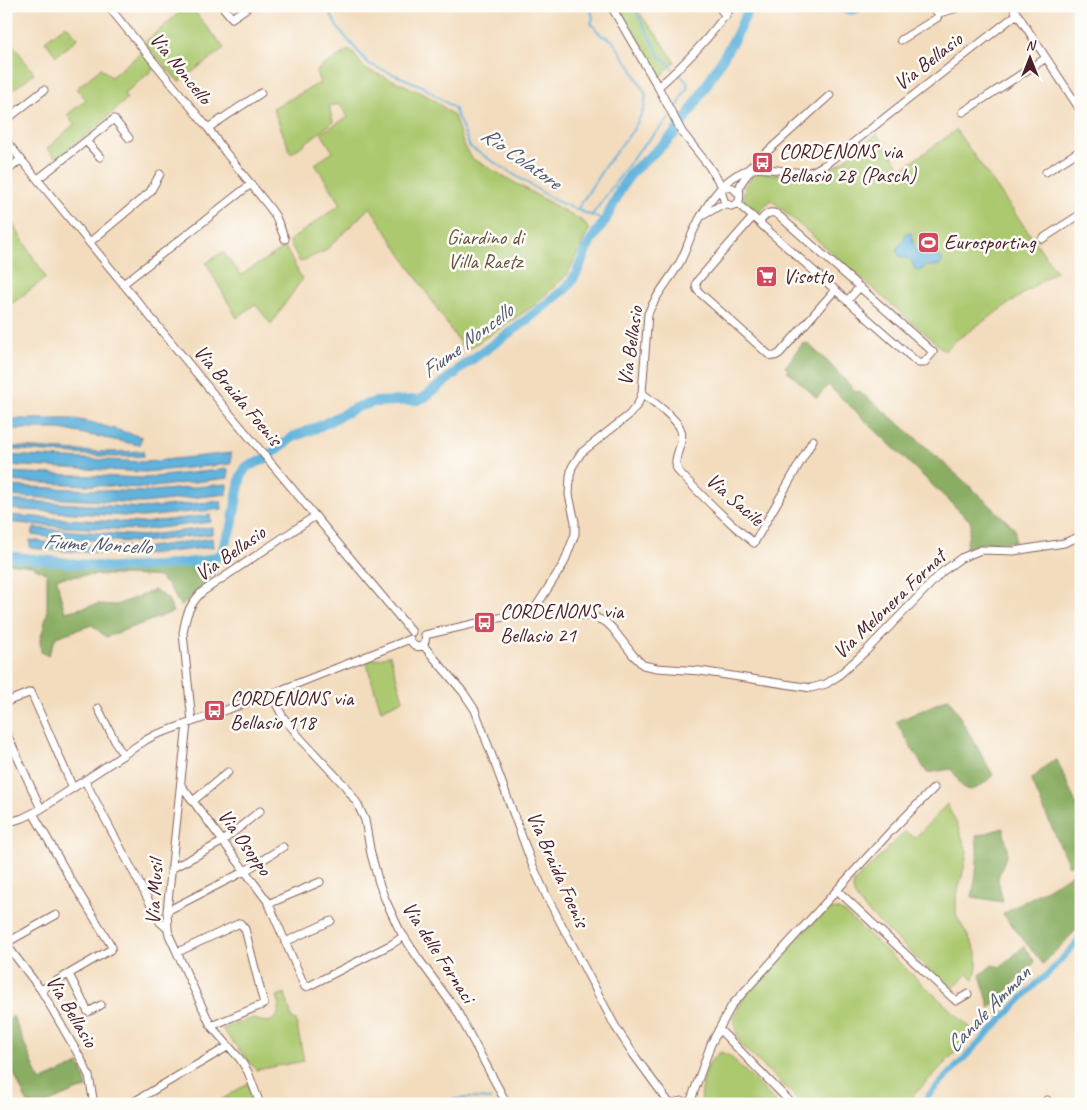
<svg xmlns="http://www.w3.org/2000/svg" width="1087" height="1110" viewBox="0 0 1087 1110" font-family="Caveat,sans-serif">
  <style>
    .green { fill: #acc96f; stroke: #7b744d }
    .forest { fill: #89ad62; stroke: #6a6646 }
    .water { fill: #61b3dc; stroke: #566984 }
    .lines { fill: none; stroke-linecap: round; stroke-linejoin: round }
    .stream { stroke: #61b3dc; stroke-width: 2 }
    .canal { stroke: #61b3dc; stroke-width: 6 }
    .river { stroke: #61b3dc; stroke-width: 10 }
    .minor-casing { stroke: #85615e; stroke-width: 9 }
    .minor { stroke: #fff; stroke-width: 7 }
    .labels { text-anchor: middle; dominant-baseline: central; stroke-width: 5; stroke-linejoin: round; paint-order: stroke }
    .street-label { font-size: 21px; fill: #4a1f2b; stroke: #fdfcf7 }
    .poi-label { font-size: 21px; fill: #4a1f2b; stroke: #fdfcf7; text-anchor: start }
    .park-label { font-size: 21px; fill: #67523f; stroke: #fdfcf7 }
    .water-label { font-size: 22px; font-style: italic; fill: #535a72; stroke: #fdfcf7 }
  </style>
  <rect width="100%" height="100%" fill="#fdfcf7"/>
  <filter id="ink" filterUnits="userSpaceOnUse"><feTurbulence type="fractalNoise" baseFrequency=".02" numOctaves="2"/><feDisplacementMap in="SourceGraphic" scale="10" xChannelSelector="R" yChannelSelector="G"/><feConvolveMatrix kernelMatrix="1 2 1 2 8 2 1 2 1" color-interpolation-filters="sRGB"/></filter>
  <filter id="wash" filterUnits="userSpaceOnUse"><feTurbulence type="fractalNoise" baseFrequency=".0096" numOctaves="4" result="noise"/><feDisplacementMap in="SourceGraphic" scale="20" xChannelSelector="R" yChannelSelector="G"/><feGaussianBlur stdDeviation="1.12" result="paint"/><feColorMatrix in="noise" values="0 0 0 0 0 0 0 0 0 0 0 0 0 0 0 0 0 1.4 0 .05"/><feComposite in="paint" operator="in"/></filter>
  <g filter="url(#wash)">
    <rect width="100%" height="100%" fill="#f3dcbd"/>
    <path class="green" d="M187 6H190L224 48 179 82 144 43Z
      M617 6H636C640 15 646 22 652 29 660 39 668 51 675 62L659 78Z
      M66 25 78 38 56 56 45 41Z
      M8 38 34 73 6 96V39Z
      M350 49 365 69 405 85 433 99 454 116 464 146 473 159 584 222 589 230 567 275 532 307 465 351 370 207 325 251 300 262 289 241 341 204 315 164 333 152 321 133 348 117 339 104 329 106 333 122 291 154 273 108 320 83 316 71 321 67Z
      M142 52 155 68 124 94 127 99 85 137 56 158 47 149 74 124 67 115 86 99 76 89 101 68 111 77Z
      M956 130 1056 271 955 341 945 351 771 200 759 213 743 201 745 186 754 174 761 172C777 174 793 177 808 176 830 176 860 147 877 134L902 169Z
      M11 221 46 278 6 308V224Z
      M285 247 302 279 271 324 255 304 237 318 206 263 223 252 241 275Z
      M390 655 403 700 381 710 366 662Z
      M947 804 958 827 967 851 964 868 956 899V915L972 943 977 954V967L974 979 968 974 950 990 863 907C856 899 851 893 854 882L905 832 915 838Z
      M836 909 845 913 975 1032 905 1104H803L740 1044 735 1029 733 1017 752 983 825 911Z
      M285 993 292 1019 296 1021 304 1061 256 1070 222 1029 253 1018C273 1028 284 1016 277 996Z
      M721 1052 731 1057 778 1104H702C700 1092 705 1065 714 1057 716 1055 719 1054 721 1052Z
      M248 1083 253 1097 243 1104H215Z"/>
    <path class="forest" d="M803 343 806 344 807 343 828 362 856 392 859 391C913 434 965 481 1015 529V542C999 542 980 541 966 548L971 522 828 385 817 398 787 371 788 369 785 367Z
      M6 556 114 568 159 566 212 558 217 561 218 569 213 576 181 607 170 588 159 577C125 574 91 574 57 578L59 591 65 612 98 604 116 605 155 590 168 599 173 612 106 637 92 625 56 637 48 656 41 652 40 640 47 615V574L32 566 6 563Z
      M949 698 993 775C986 781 972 797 962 786 957 780 956 774 951 769L927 773 896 722Z
      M1057 760 1081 815V859L1069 866 1031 780 1050 762Z
      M1003 828 1007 847V854L999 875 998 880 1003 902 972 897C976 876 979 857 976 836Z
      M1081 869V925L1043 964 1003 914Z
      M1024 946 1035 962 990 1008 980 975 992 965 1001 967Z
      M13 1016 40 1081 79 1064 82 1070 87 1088 75 1091 45 1104H28L6 1057V1022Z"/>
    <path class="water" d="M909 232 911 233 915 249 918 252 928 254 933 253 942 258V262L939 266H927L919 271 915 270 912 262 909 259 899 256 897 250 900 244 903 241 906 233Z
      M6 419H73L90 422 142 437 139 445 60 429H6Z
      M6 446C52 449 98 454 143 451L144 456 115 457 6 449Z
      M231 453V464L145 472 6 465V455L145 462Z
      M228 469V478L145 488 6 481V472L144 478Z
      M227 484V494L143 503 6 496V486L143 492Z
      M6 500 143 508 221 501 222 509 143 517 6 509Z
      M6 515 63 519 143 523 210 515 211 522 142 530 64 527 6 522Z
      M212 527V534L142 542 65 539 32 535 34 528 142 536Z
      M212 538 213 547 142 555 64 551 30 548V540L66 545 144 548Z"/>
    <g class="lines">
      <path class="stream" d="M327 6 337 27 369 64 422 86 454 108 470 147 556 201 605 221
        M633 6 660 56 673 69
        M675 112 684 93 688 87 687 82 677 72
        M577 210 605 166 633 130 644 109 646 95 632 69 612 40 601 35 591 23 593 18 590 6
        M592 215 640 149 672 116
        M441 1104C456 1096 473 1098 490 1099"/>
      <path class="canal" d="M920 1104 1037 983 1048 974 1081 938"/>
      <path class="river" d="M839 6C847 11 853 11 861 6
        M6 556 114 568 159 566 202 561 218 556 222 553 225 542 232 526 238 490 241 476 246 467 263 460 293 437 318 427 357 407 375 402 418 400 425 397 453 375 464 365 519 326 564 290 570 284 577 272 587 248 596 233 605 221 623 185 633 171 665 143 674 134 683 122 695 104 736 36 750 6"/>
    </g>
  </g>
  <g filter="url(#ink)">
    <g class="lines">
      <defs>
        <path id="minor" d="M108 6 208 128 226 153 270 208 276 217 285 239
          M222 6 232 18 248 7
          M611 6 658 87 682 132 708 165 722 186
          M718 6 726 16
          M1012 6 1081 111
          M933 9 939 13 954 9 960 6
          M901 40 937 18 939 13
          M658 87C686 63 711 36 732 6
          M963 112 1046 58
          M6 120 44 90
          M208 128 261 93
          M6 141 225 408 412 632
          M86 141 100 157
          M747 170 830 95
          M6 172 21 159
          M1046 172 1081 150
          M38 179 114 119 129 138
          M722 186 733 188 739 194
          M722 187V194L725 203 731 206C744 203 738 196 740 186 742 180 748 174 752 169
          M737 203 918 363H924L933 352 777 214C768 210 765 216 759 222
          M219 209 251 184
          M704 215 719 206 727 205
          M753 217 698 280C695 284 695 287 699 292L768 354C773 357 775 357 780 353L835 290
          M1042 239 1081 214
          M90 242 150 192 160 174
          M123 284 217 211
          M847 301 860 287
          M642 393C652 401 675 417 680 428 687 443 669 459 679 472 703 497 727 521 754 543L813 440
          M534 610 564 563 575 534V522L569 495 570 476 572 467 581 453 629 415 638 404 642 393 648 314C655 295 670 280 680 262 685 253 688 243 692 234 703 210 723 174 752 169 771 166 791 175 809 172 815 171 820 167 826 164L1017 14
          M425 635 534 610H554L594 617 606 622 613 629 633 655 643 665 657 668 700 671 811 688 826 684 838 676 866 651 942 572 961 558 981 550 1014 551 1064 543 1081 536
          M410 639C415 652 428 647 425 635
          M423 645 463 692 475 710 532 864 546 895 615 1026 634 1055 670 1104
          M271 694 283 717 301 739 345 786 357 803 365 820 371 854 379 883 385 899 399 929 418 958 457 1011 507 1104
          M6 702 31 692 73 788
          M98 708 119 749 124 754
          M192 722 183 633C186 615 189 605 202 592L315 516
          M187 724 167 911 168 929 169 935 211 1026 240 1059 248 1072 260 1104
          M6 732 41 809
          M85 781 160 922 168 929
          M181 785 268 902 305 987 309 986 392 944 404 936
          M193 801 228 772
          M33 813 68 875 112 947 110 950 41 990
          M6 823 23 818 41 809 146 740 155 735 271 694 410 639
          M171 869 220 843 260 811
          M837 890 956 1001 968 994
          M268 904 320 882
          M167 911 245 871 283 847
          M285 942 331 921
          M6 943 56 915
          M6 944 41 990 81 1059 89 1076 94 1104
          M178 952 240 923 245 929 264 1004 211 1026
          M69 974 88 1012 101 1005
          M719 1029 792 1104
          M690 1103 711 1044 732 1005 890 832 934 788
          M130 1104 229 1046
          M490 1104 506 1103
          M673 1104C679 1100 684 1100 690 1104
          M1043 1104 1047 1100"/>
      </defs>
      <use href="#minor" class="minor-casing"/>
      <use href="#minor" class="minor"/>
    </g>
  </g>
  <defs>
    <symbol id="bus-square" viewBox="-11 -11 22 22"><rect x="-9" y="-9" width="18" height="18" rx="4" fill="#d1495b" stroke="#fdfcf7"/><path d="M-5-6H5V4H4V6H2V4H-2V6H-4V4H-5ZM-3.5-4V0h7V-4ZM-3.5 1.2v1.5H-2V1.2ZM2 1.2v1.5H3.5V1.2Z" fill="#fff"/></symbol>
    <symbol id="stadium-square" viewBox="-11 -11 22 22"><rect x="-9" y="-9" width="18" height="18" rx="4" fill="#d1495b" stroke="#fdfcf7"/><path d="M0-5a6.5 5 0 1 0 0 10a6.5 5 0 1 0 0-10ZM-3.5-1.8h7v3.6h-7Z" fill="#fff"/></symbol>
    <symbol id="supermarket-square" viewBox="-11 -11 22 22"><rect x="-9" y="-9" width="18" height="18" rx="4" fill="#d1495b" stroke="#fdfcf7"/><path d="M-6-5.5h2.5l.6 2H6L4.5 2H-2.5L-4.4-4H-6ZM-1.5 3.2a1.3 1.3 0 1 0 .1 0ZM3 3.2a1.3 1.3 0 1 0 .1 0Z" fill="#fff"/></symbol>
  </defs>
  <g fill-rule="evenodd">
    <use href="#bus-square" x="750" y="150" width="25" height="25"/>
    <use href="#stadium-square" x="916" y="230" width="25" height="25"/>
    <use href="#supermarket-square" x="754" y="264" width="25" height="25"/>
    <use href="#bus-square" x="472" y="610" width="25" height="25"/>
    <use href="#bus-square" x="202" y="698" width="25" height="25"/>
  </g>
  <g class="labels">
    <g class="street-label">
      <text transform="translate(928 61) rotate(-38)">Via Bellasio</text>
      <text transform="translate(181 68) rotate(51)">Via Noncello</text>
      <text transform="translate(630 346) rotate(-82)">Via Bellasio</text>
      <text transform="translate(238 395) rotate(50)">Via Braida Foenis</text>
      <text transform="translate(735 499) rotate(41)">Via Sacile</text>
      <text transform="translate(230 553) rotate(-35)">Via Bellasio</text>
      <text transform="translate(889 604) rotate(-44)">Via Melonera Fornat</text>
      <text transform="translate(245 842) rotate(54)">Via Osoppo</text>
      <text transform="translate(558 869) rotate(66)">Via Braida Foenis</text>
      <text transform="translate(154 892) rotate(-87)">Via Musil</text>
      <text transform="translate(439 952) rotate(57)">Via delle Fornaci</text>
      <text transform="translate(72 1011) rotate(59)">Via Bellasio</text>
    </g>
    <g class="poi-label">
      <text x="779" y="151">CORDENONS via<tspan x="779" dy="24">Bellasio 28 (Pasch)</tspan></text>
      <text x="944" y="242">Eurosporting</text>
      <text x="783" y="276">Visotto</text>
      <text x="500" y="611">CORDENONS via<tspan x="500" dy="24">Bellasio 21</tspan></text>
      <text x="230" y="698">CORDENONS via<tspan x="230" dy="24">Bellasio 118</tspan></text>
    </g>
    <g class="park-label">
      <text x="485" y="237">Giardino di<tspan x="485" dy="24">Villa Raetz</tspan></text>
    </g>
    <g class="water-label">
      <text transform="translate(521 158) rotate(35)">Rio Colatore</text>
      <text transform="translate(467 341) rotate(-37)">Fiume Noncello</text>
      <text transform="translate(97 544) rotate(3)">Fiume Noncello</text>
      <text transform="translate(988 1009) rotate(-46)">Canale Amman</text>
    </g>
  </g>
  <rect width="1087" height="1110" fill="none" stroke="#fdfcf7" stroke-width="25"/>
  <g transform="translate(1030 58)" stroke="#fdfcf7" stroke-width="4" paint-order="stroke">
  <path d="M0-4L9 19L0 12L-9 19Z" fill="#4a1f2b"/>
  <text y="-8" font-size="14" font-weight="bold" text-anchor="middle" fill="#4a1f2b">N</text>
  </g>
</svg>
